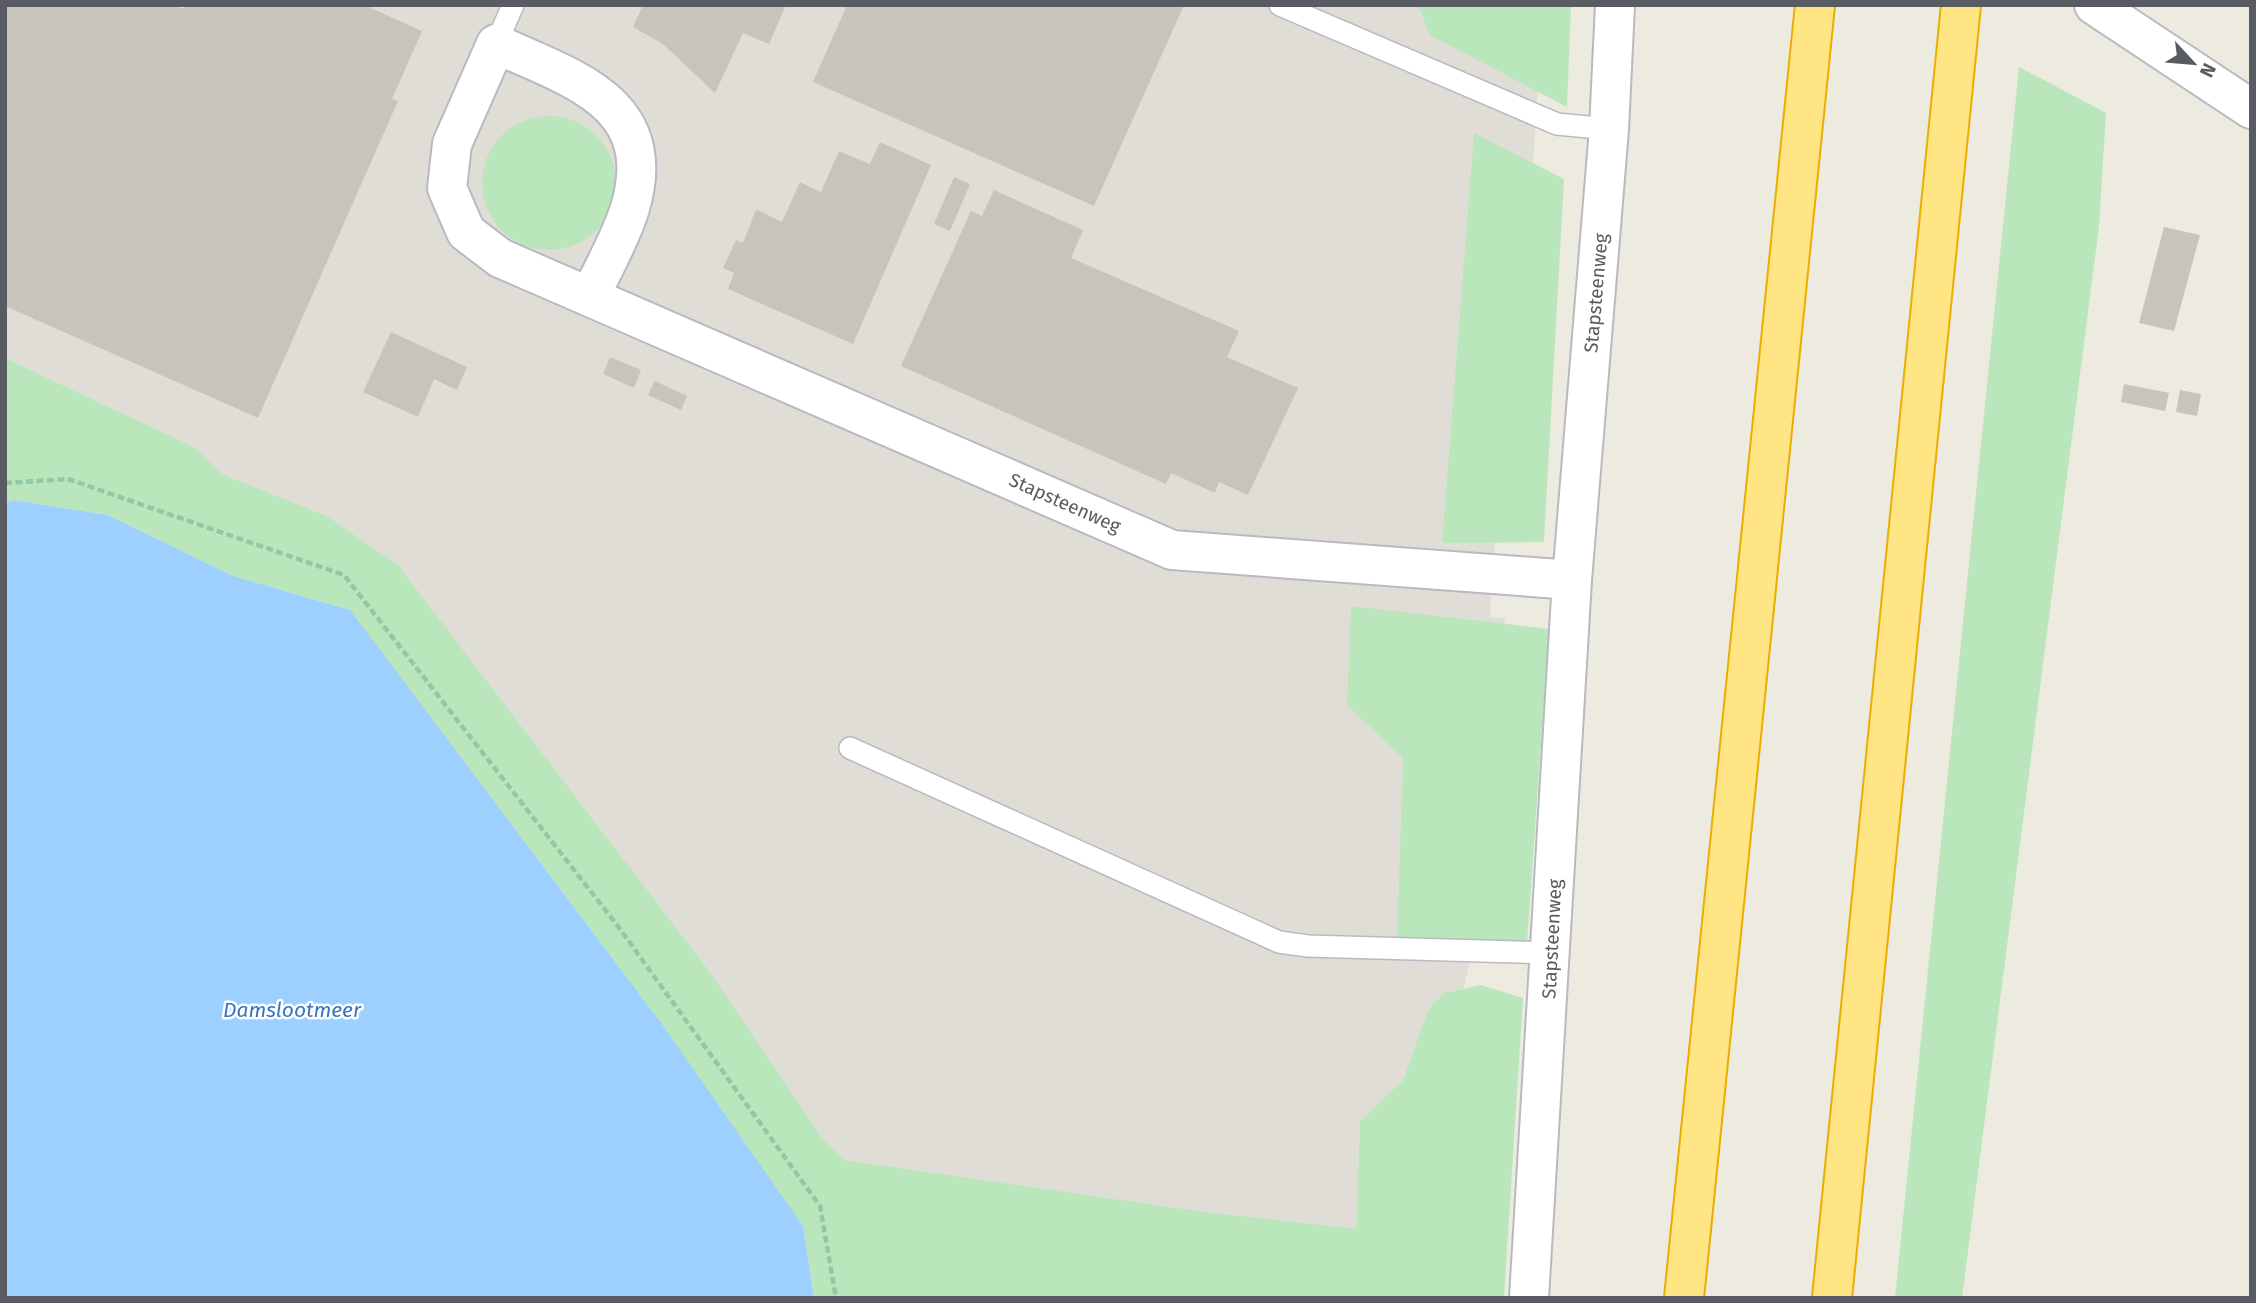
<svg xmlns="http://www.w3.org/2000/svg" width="2256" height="1303" viewBox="0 0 2256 1303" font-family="'Fira Sans',sans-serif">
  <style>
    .industrial { fill: #e0ddd7 }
    .green { fill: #bae6bc }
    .water { fill: #9dd0ff }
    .building { fill: #c7c4bc }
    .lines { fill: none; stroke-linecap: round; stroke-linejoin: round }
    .service-casing { stroke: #b7bac0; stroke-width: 24 }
    .minor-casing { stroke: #b7bac0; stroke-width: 42 }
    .tertiary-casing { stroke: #b7bac0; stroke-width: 42 }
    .secondary-casing { stroke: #b8bcc3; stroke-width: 42 }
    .motorway-casing { stroke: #ecad00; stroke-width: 42 }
    .path { stroke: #92c8a4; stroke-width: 4.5; stroke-dasharray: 7 3.5; stroke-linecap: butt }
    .service { stroke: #fff; stroke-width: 21 }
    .minor { stroke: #fff; stroke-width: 38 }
    .tertiary { stroke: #fff; stroke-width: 38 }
    .secondary { stroke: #fff; stroke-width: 38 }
    .motorway { stroke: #ffe584; stroke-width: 38 }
    .labels { text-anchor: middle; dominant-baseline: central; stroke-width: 5; stroke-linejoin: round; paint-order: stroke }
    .street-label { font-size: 19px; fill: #585c62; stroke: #fff }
    .water-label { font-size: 21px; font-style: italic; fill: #3774bf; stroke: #fff }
  </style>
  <rect width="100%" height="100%" fill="#edeadf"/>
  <path class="industrial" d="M5 5H1543L1517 422 1495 538 1490 617 1505 618 1484 894 1464 988 1444 993 1429 1008 1403 1080 1360 1121 1356 1230 1205 1212 845 1160 822 1138 713 976 398 565 327 516 222 474 196 448 5 358Z"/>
  <path class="green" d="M1418 5H1571L1567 107 1430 35Z
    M2019 67 2106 113 2099 226 1962 1298H1895Z
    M482 183a67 67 0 1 1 134 0a67 67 0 1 1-134 0Z
    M1474 133 1564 179 1544 542 1442 543Z
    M5 358 196 448 222 474 327 516 398 565 713 976 822 1138 845 1160 1205 1212 1356 1229 1360 1121 1403 1080 1429 1008 1444 993 1481 985 1523 998 1504 1298H814L803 1226 350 610 233 576 108 515 14 500 5 504Z
    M1351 606 1549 629 1527 943 1397 941 1403 758 1347 705Z"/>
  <path class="water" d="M13 500 108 515 233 576 350 610 664 1027 803 1226 814 1298H5V504Z"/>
  <path class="building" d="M5 5H175L183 9 185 5H364L422 31 392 99 398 101 258 418 5 306Z
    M643 5H786L769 44 743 33 715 93 663 44 633 27Z
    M847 5H1184L1094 206 813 82Z
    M880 142 931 165 853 344 728 289 734 273 723 268 736 240 743 243 755 212 758 210 782 222 800 182 821 192 839 151 870 164Z
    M954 177 970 184 950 231 934 224Z
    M994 190 1083 230 1071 258 1239 331 1227 357 1298 388 1248 495 1219 482 1215 493 1171 473 1166 484 901 366 971 211 982 216Z
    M2164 227 2200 235 2174 331 2139 323Z
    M391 332 467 367 457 390 434 379 418 417 363 392Z
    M610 357 641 370 634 388 603 374Z
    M655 381 687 396 681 410 648 395Z
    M2124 384 2169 393 2165 411 2121 402Z
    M2180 390 2201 394 2197 416 2176 412Z"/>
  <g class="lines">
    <defs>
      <path id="service" d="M1280 5 1557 124 1609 129
        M496 44 513 5
        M850 748 1279 942 1308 946 1552 953"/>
      <path id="minor" d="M590 297C603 268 621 238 630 208 661 103 573 79 496 44L452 144 447 188 466 232 500 258 1172 550 1572 580"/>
      <path id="tertiary" d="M1529 1298 1572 580 1609 129 1615 5"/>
      <path id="secondary" d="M2094 5 2251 109"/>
      <path id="motorway" d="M1684 1298 1815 5
        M1832 1298 1961 5"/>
    </defs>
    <use href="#service" class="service-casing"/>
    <use href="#minor" class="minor-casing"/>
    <use href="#tertiary" class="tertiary-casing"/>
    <use href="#secondary" class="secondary-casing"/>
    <use href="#motorway" class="motorway-casing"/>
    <path class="path" d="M5 483 68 479 344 575 617 925 820 1206 836 1298"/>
    <use href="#service" class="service"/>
    <use href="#minor" class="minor"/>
    <use href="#tertiary" class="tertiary"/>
    <use href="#secondary" class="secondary"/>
    <use href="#motorway" class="motorway"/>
  </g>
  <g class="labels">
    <g class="street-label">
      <text transform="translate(1596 293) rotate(-85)">Stapsteenweg</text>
      <text transform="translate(1065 503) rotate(24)">Stapsteenweg</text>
      <text transform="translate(1552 939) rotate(-87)">Stapsteenweg</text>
    </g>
    <g class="water-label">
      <text x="292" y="1010">Damslootmeer</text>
    </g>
  </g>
  <rect width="2256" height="1303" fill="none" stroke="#585c62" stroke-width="14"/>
  <g transform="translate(2193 63) rotate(116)" stroke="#ffffff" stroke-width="5" paint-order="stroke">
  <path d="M0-5L12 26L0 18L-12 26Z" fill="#585c62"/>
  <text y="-10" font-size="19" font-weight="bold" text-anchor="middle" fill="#585c62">N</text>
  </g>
</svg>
